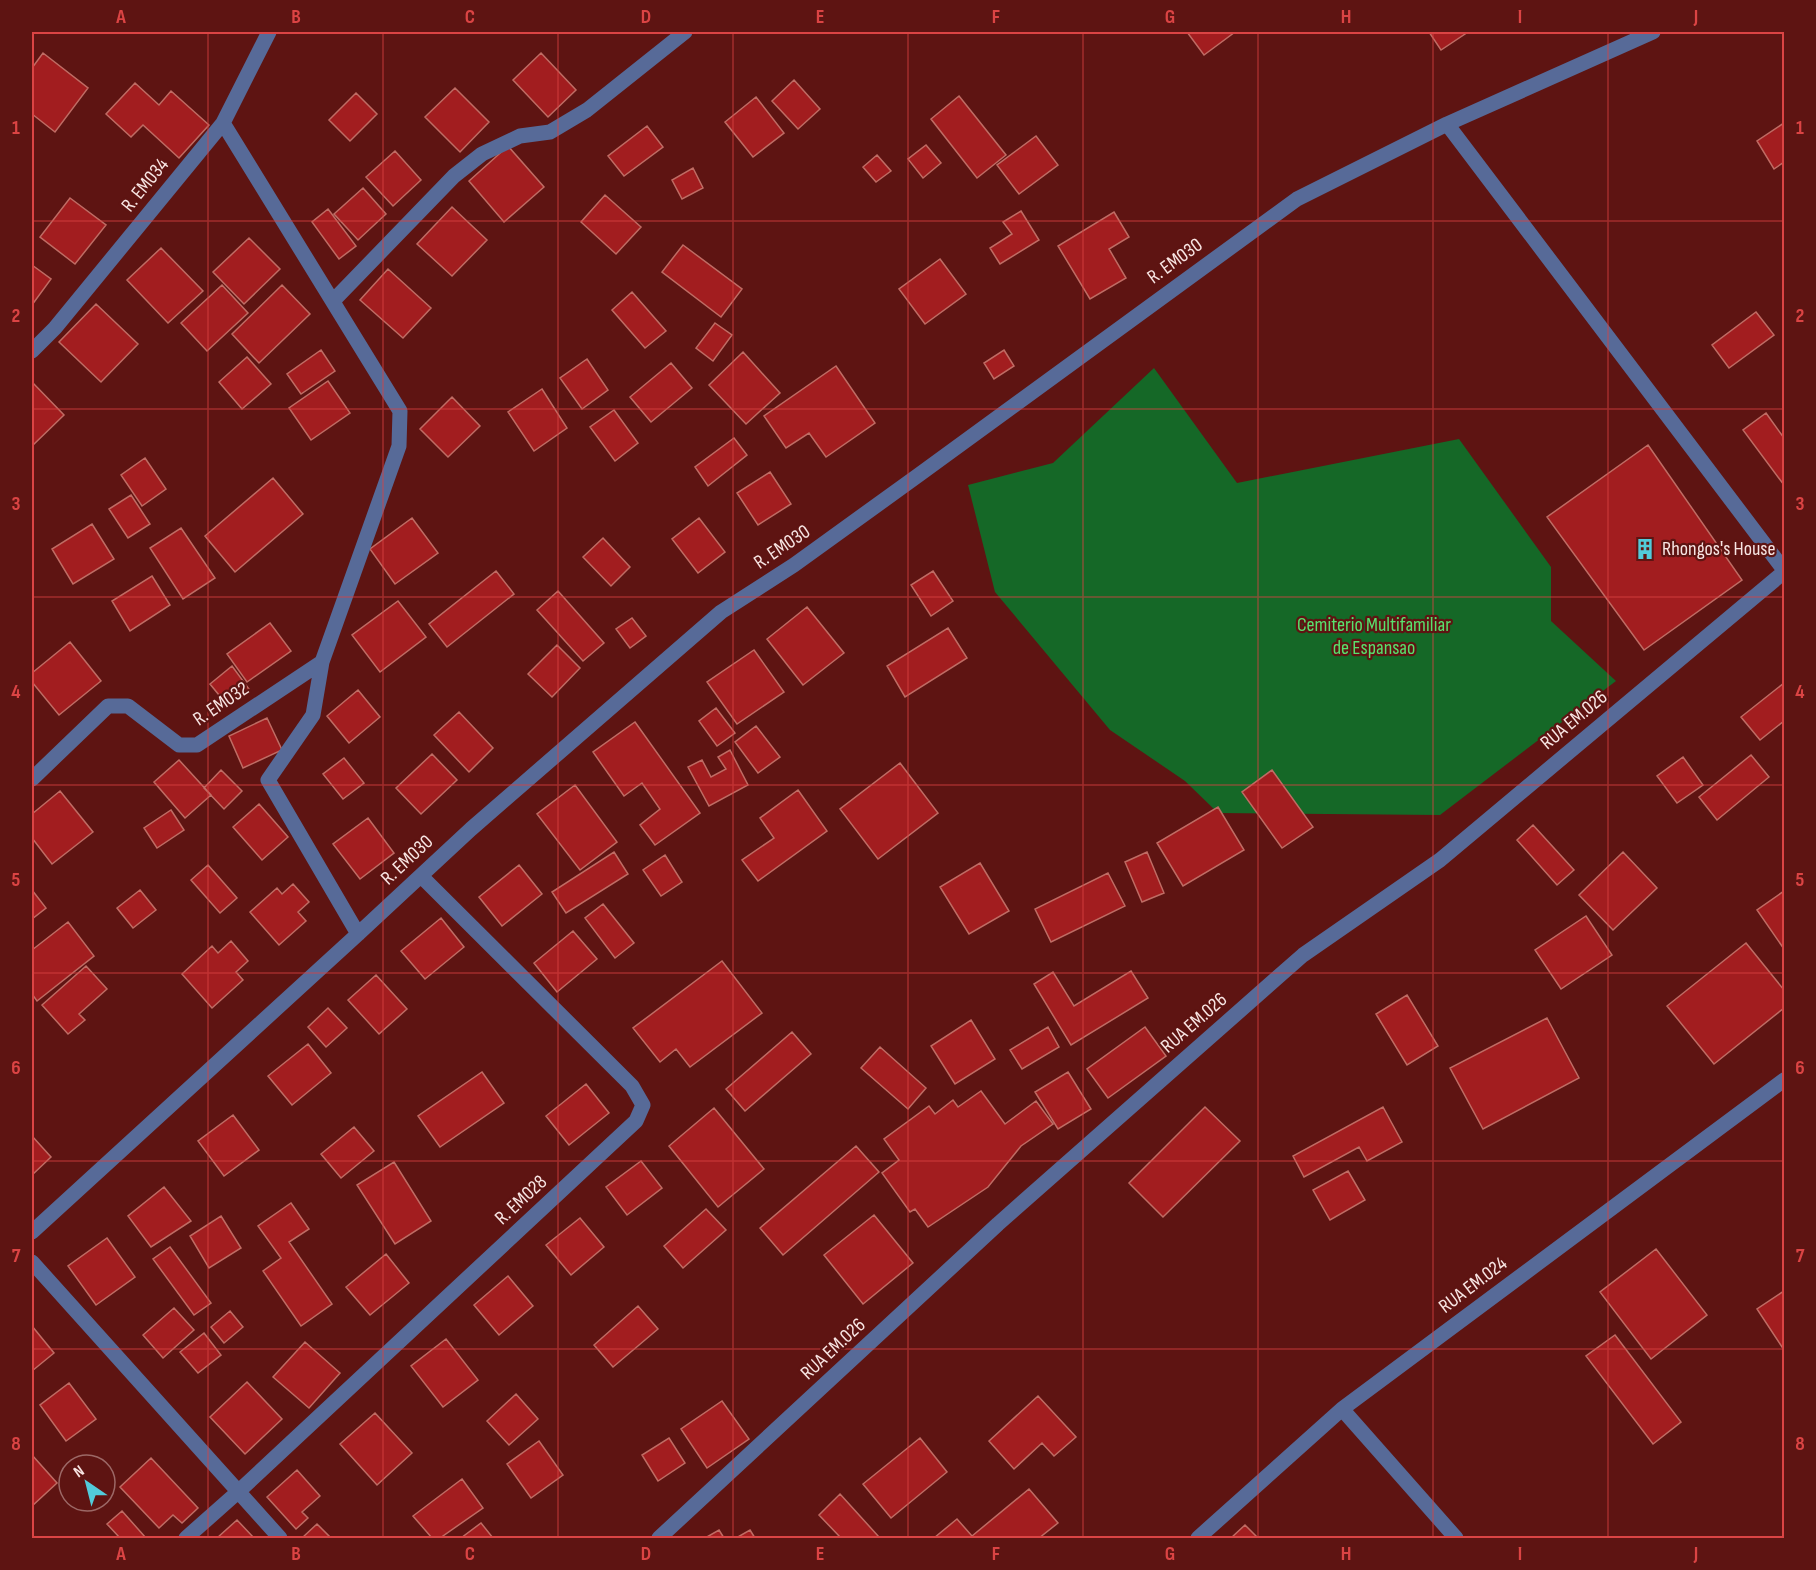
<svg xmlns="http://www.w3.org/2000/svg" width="1816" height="1570" viewBox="0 0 1816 1570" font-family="'Sofia Sans Condensed',sans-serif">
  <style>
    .green { fill: #156827 }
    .building { fill: #a21d1f; stroke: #bf6c64; stroke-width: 1.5 }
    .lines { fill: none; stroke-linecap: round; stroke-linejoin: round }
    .minor { stroke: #576a98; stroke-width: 15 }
    .grid { fill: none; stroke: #db4444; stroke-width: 1.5; stroke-opacity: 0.55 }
    .labels { text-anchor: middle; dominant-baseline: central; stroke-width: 4.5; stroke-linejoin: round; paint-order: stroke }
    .street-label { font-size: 20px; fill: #f8e5e3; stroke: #5e1412 }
    .poi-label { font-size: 20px; fill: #f8e5e3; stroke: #5e1412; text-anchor: start }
    .park-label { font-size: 20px; fill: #58e26e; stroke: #5e1412 }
    .neatline { fill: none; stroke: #db4444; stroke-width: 2 }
    .grid-label { font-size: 20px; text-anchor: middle; font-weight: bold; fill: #db4444 }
  </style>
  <rect width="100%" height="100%" fill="#5e1412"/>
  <path class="green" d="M1154 368 1237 483 1459 439 1551 567V621L1616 681 1440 815 1218 813 1185 781 1110 730 995 592 968 485 1053 463Z"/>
  <path class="building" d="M1187 32H1235L1204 55Z
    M1429 32H1468L1441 50Z
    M43 53 88 88 55 132 32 114V68Z
    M541 53 576 90 548 117 513 80Z
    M794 80 820 109 798 129 772 101Z
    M135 83 159 105 171 91 209 125 179 158 143 125 131 137 106 114Z
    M455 88 489 122 460 152 425 117Z
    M356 93 377 114 350 141 329 120Z
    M959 96 1006 155 977 178 931 119Z
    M756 97 784 133 753 157 725 122Z
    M1784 123V162L1774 169 1757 141Z
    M647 126 663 147 624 176 608 156Z
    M1036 136 1058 165 1019 194 997 165Z
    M926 145 941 163 923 178 908 159Z
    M508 146 544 187 504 222 469 181Z
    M395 151 421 180 393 206 366 177Z
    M877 155 891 171 876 182 863 167Z
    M693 168 703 188 682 199 672 180Z
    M363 188 386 214 358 240 334 214Z
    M605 195 641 227 616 254 581 222Z
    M70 198 106 225 75 264 40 237Z
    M452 207 487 240 452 276 417 244Z
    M328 209 356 246 339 259 312 222Z
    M1021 211 1039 240 1000 264 990 248 1012 234 1003 222Z
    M1114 212 1129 237 1109 249 1126 278 1090 299 1058 246Z
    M249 238 280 269 244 304 213 272Z
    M683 245 742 289 721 317 662 272Z
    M161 248 203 291 168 323 127 280Z
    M940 259 966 294 925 324 899 289Z
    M32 265 51 279 32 305Z
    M388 269 431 308 403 338 360 300Z
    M222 285 248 313 207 351 181 323Z
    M282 285 310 314 259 363 232 334Z
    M632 292 666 331 645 348 612 310Z
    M96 304 138 344 101 382 59 342Z
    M1756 312 1774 335 1729 368 1712 345Z
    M715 323 732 335 713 361 696 348Z
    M321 350 335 371 301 394 287 374Z
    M1004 350 1014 366 994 379 984 363Z
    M743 352 780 393 746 424 709 385Z
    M247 357 271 384 242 409 219 382Z
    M587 359 608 390 582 409 560 378Z
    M671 363 692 388 651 422 630 397Z
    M836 366 875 423 826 457 809 433 786 448 764 416Z
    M328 381 350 413 311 440 289 408Z
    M32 382 64 415 32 446Z
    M542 389 567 428 534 451 508 412Z
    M452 397 480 426 448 457 420 429Z
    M614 410 638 443 615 461 590 427Z
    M1766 413 1784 438V485L1743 430Z
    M734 438 747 455 708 486 695 467Z
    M1648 445 1742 580 1644 650 1547 517Z
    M145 458 166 489 142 506 121 475Z
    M770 472 791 504 758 525 737 493Z
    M273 478 303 514 235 572 205 536Z
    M131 495 150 524 128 538 109 509Z
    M412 518 438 553 395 584 370 549Z
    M699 518 725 552 698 573 672 539Z
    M92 524 114 559 73 584 52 549Z
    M181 528 215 578 183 599 150 548Z
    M603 538 630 567 611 586 583 557Z
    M496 571 514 594 447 647 429 624Z
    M933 571 953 601 931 616 911 585Z
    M152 576 170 605 130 631 112 601Z
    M558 591 604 643 583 661 537 610Z
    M398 601 426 637 380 672 352 635Z
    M807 607 844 653 803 685 767 639Z
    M632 618 646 636 630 648 616 629Z
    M270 623 291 651 247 682 227 654Z
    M948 628 967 658 905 697 887 666Z
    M70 642 101 681 59 715 32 682V673Z
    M557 645 580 668 552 697 528 674Z
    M754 650 784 692 737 724 707 682Z
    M232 666 249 689 228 706 210 684Z
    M1784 683V721L1760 740 1741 717Z
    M358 690 380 717 349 743 327 716Z
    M716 708 735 733 717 746 699 721Z
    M459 712 493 748 469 772 434 735Z
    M267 718 282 750 243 768 229 736Z
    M635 722 700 813 655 845 640 825 660 809 642 783 624 796 593 752Z
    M756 726 780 757 758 773 735 742Z
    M730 750 748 785 709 806 688 767 702 760 711 777 726 769 718 757Z
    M432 754 457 780 421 814 396 788Z
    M1751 755 1769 777 1717 820 1699 797Z
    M1683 757 1703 785 1677 803 1657 776Z
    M344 758 364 783 343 799 323 774Z
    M179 760 211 795 185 818 154 782Z
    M900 763 938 813 878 859 840 809Z
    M221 770 242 791 224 809 204 788Z
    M1272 770 1313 827 1282 848 1242 792Z
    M575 785 617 842 580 870 537 814Z
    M798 790 827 831 758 881 742 860 774 838 760 818Z
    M60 791 93 832 52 864 32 838V814Z
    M259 804 288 837 262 860 233 827Z
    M1218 807 1244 850 1183 886 1157 843Z
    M171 810 184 830 157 848 144 828Z
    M368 818 394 853 360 879 333 844Z
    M1533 825 1574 870 1557 885 1517 840Z
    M614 852 628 874 566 913 552 892Z
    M1147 852 1164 893 1142 902 1125 862Z
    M1623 852 1657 888 1613 930 1579 895Z
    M665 855 682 882 661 896 643 870Z
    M980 863 1009 911 969 934 940 887Z
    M208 865 237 898 220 913 191 880Z
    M519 865 542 894 502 926 479 897Z
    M1108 873 1125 906 1051 942 1035 909Z
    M293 884 309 902 298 912 306 921 279 945 250 912 277 888 282 894Z
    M32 890 46 908 32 919Z
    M140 890 156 910 133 928 117 908Z
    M1784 891V949L1757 910Z
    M603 904 634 943 615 958 585 918Z
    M1586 916 1612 955 1561 989 1535 950Z
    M441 918 464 947 425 979 401 951Z
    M68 922 94 956 37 1001 32 994V950Z
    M573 931 597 959 557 992 534 963Z
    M231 941 248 961 236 972 243 980 212 1008 182 974 212 946 218 953Z
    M1746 943 1784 990V1008L1714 1064 1667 1006Z
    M722 961 762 1013 690 1067 676 1049 660 1062 633 1028Z
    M86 966 107 989 79 1014 85 1020 68 1034 42 1005Z
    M1131 971 1148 998 1071 1045 1034 984 1053 972 1074 1006Z
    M376 975 407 1009 379 1034 348 1000Z
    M1407 995 1438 1046 1407 1065 1376 1014Z
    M328 1008 347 1028 326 1047 308 1027Z
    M1547 1018 1579 1078 1483 1129 1450 1068Z
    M971 1020 995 1059 955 1084 931 1046Z
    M1048 1027 1059 1047 1022 1069 1010 1050Z
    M1145 1027 1166 1056 1108 1098 1087 1069Z
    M792 1032 811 1054 745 1111 726 1089Z
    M308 1044 331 1073 292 1105 268 1076Z
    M880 1047 926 1088 908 1109 861 1068Z
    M482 1072 504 1103 440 1147 418 1116Z
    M1068 1072 1091 1109 1058 1129 1035 1092Z
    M586 1084 609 1113 569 1145 546 1116Z
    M981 1091 1005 1124 1036 1101 1053 1124 1021 1146 988 1187 928 1227 915 1209 910 1212 882 1173 899 1160 884 1139 929 1106 935 1114 953 1100 958 1107Z
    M1205 1107 1240 1141 1163 1217 1129 1183Z
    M1383 1107 1402 1142 1367 1161 1359 1147 1304 1177 1293 1156Z
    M714 1108 764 1169 718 1207 669 1146Z
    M233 1115 259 1150 224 1176 198 1141Z
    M354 1127 374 1151 341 1178 321 1154Z
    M32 1136 51 1157 32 1175Z
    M856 1146 879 1172 783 1255 760 1228Z
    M641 1161 662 1188 627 1215 606 1187Z
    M394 1162 431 1221 395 1244 357 1185Z
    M1348 1171 1365 1200 1330 1220 1313 1190Z
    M164 1187 191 1221 151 1247 128 1216Z
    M291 1203 309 1229 289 1242 332 1304 301 1326 263 1271 281 1258 258 1226Z
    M706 1209 726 1230 683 1268 664 1246Z
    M874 1215 913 1263 863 1304 824 1255Z
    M221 1216 241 1248 209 1268 190 1236Z
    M580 1218 604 1247 571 1275 546 1245Z
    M107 1238 135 1277 96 1305 68 1266Z
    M170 1247 211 1303 194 1315 153 1259Z
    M1656 1249 1707 1315 1651 1359 1600 1292Z
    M386 1254 409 1283 370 1315 346 1287Z
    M508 1276 533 1306 499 1335 474 1305Z
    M1784 1291V1346L1782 1347 1757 1309Z
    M638 1306 658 1329 613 1367 594 1345Z
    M174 1308 194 1330 163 1358 143 1335Z
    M230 1311 243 1327 224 1343 211 1327Z
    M32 1326 54 1353 32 1371Z
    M204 1333 221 1355 198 1373 180 1352Z
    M1615 1335 1681 1422 1653 1444 1586 1356Z
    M446 1339 478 1380 443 1407 411 1366Z
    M305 1342 340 1373 309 1408 273 1377Z
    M247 1382 282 1419 245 1454 210 1417Z
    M69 1383 96 1419 66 1441 40 1405Z
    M516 1394 538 1419 509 1445 487 1421Z
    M1038 1396 1076 1437 1054 1456 1042 1443 1014 1469 989 1441Z
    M722 1401 749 1439 707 1468 681 1429Z
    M375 1413 412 1453 377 1485 340 1444Z
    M669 1438 685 1463 658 1481 642 1455Z
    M920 1438 947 1472 891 1518 863 1484Z
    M539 1441 563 1475 531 1498 507 1464Z
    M32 1455 57 1483 32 1506Z
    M151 1458 198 1508 182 1523 173 1515 159 1528 120 1487Z
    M297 1470 320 1496 302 1512 308 1518 296 1529 267 1497Z
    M462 1479 483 1508 440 1538H432L413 1516Z
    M1029 1489 1058 1523 1039 1538H934L957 1519 972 1536Z
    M840 1494 879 1537 877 1538H841L819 1515Z
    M122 1511 146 1538H120L107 1524Z
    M237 1520 254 1538H217Z
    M481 1523 493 1538H461Z
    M317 1524 331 1538 303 1537Z
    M1245 1525 1258 1538H1231Z
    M719 1530 724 1538H705Z
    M750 1530 755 1538H736Z"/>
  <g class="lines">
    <path class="minor" d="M223 123 400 411 399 446 322 662 313 715 268 780 358 934
      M1447 124 1784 570
      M333 301 454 176 482 154 520 136 550 132 587 110 685 32
      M32 351 55 328 223 123 269 32
      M32 779 108 706H128L179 745H197L322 662
      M32 1232 358 934 471 829 721 612 794 565 920 474 1297 199 1447 124 1653 32
      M32 1262 280 1538
      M1342 1409 1456 1538
      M186 1538 239 1491 636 1121 643 1105 632 1086 421 876
      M659 1538 998 1224 1303 955 1440 860 1784 572
      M1198 1538 1342 1409 1784 1080"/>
  </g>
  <path class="grid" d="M208 32V1538M383 32V1538M558 32V1538M733 32V1538M908 32V1538M1083 32V1538M1258 32V1538M1433 32V1538M1608 32V1538M32 221H1784M32 409H1784M32 597H1784M32 785H1784M32 973H1784M32 1161H1784M32 1349H1784"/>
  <defs>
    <symbol id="building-bare" viewBox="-9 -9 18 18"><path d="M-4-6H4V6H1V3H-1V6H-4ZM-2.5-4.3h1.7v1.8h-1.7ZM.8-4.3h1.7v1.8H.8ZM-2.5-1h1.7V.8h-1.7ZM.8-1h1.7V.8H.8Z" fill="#52cbda" stroke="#5e1412" stroke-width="2.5" paint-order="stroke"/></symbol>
  </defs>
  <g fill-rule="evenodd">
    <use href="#building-bare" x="1630" y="534" width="30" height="30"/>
  </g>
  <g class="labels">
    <g class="street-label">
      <text transform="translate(145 185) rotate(-51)">R. EM034</text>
      <text transform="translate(1175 261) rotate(-36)">R. EM030</text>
      <text transform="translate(782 547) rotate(-34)">R. EM030</text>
      <text transform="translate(221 704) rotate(-34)">R. EM032</text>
      <text transform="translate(1574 720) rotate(-40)">RUA EM.026</text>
      <text transform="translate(407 860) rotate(-43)">R. EM030</text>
      <text transform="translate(1194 1023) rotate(-41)">RUA EM.026</text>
      <text transform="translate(521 1200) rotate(-43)">R. EM028</text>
      <text transform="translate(1473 1285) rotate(-37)">RUA EM.024</text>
      <text transform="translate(833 1349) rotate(-43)">RUA EM.026</text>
    </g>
    <g class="poi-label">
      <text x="1662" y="549">Rhongos's House</text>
    </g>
    <g class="park-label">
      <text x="1374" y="625">Cemiterio Multifamiliar<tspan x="1374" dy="23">de Espansao</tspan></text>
    </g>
  </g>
  <rect width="1816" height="1570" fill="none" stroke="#5e1412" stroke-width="66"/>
  <g transform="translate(87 1483) rotate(325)"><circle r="28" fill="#5e1412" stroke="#9c6866" stroke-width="1.5"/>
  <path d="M0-4.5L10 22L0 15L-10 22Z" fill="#52cbda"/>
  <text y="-9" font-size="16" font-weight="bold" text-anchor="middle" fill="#f8e5e3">N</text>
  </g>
  <rect x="33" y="33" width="1750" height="1504" class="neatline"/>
  <g class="grid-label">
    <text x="121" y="23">A</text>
    <text x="296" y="23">B</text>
    <text x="470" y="23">C</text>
    <text x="646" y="23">D</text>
    <text x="820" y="23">E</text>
    <text x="996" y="23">F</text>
    <text x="1170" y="23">G</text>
    <text x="1346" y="23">H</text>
    <text x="1520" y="23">I</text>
    <text x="1696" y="23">J</text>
    <text x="16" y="134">1</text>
    <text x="1800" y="134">1</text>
    <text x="16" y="322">2</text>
    <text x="1800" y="322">2</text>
    <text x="16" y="510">3</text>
    <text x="1800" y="510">3</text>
    <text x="16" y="698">4</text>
    <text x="1800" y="698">4</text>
    <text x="16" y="886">5</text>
    <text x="1800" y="886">5</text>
    <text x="16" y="1074">6</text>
    <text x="1800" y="1074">6</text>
    <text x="16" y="1262">7</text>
    <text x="1800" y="1262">7</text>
    <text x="16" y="1450">8</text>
    <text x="1800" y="1450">8</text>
    <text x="121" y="1560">A</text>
    <text x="296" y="1560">B</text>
    <text x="470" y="1560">C</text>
    <text x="646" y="1560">D</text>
    <text x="820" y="1560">E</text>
    <text x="996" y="1560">F</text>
    <text x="1170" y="1560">G</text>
    <text x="1346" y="1560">H</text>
    <text x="1520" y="1560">I</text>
    <text x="1696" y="1560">J</text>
  </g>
</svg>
